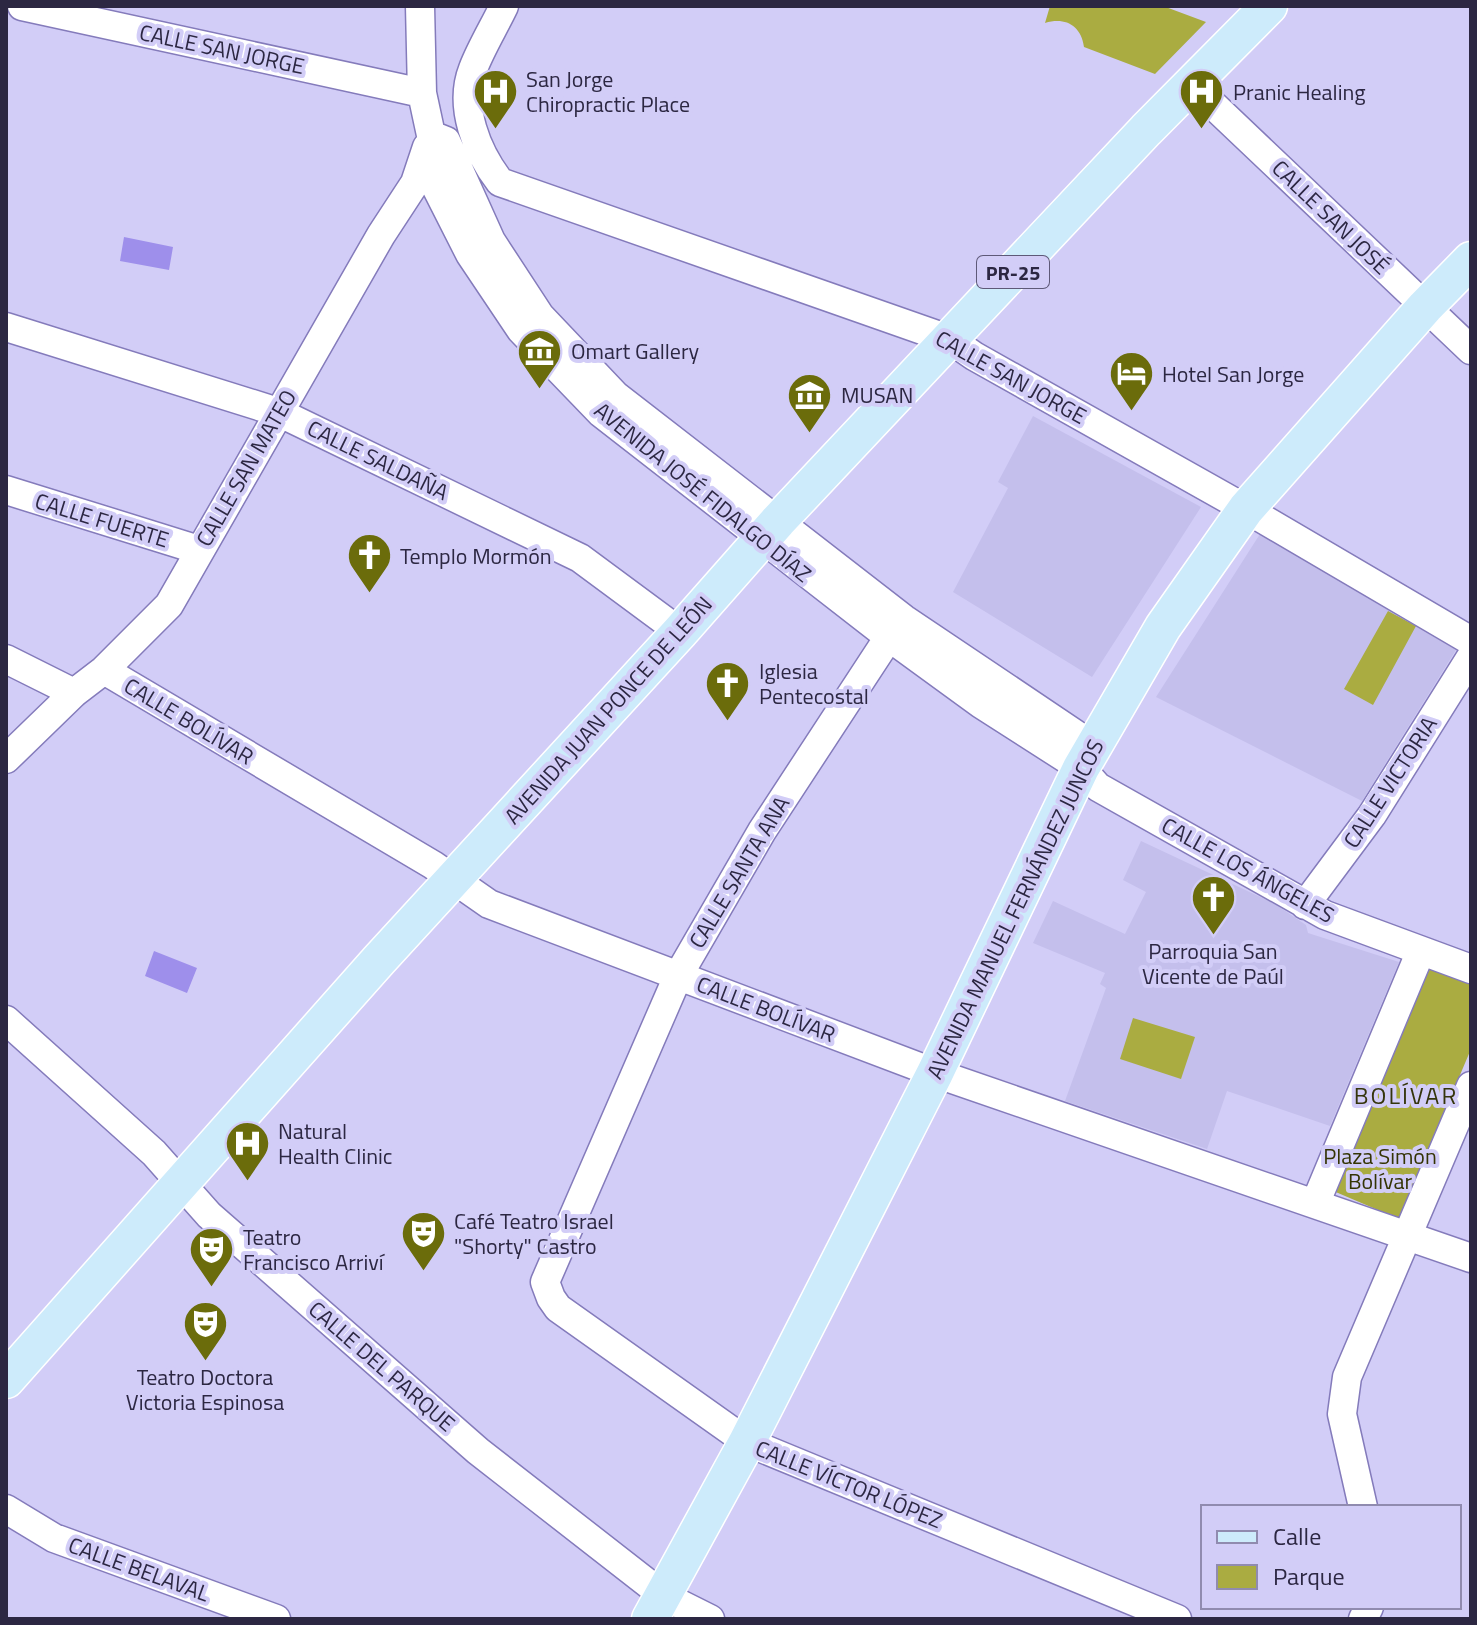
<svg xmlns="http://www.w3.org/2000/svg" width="1477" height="1625" viewBox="0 0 1477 1625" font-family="'Titillium Web',sans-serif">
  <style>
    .built { fill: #c4bfec }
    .green { fill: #aaac41 }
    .water { fill: #9e8feb }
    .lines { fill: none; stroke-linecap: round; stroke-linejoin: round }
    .minor-casing { stroke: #847bbb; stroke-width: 31 }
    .major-casing { stroke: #fff; stroke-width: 39 }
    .minor { stroke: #fff; stroke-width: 28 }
    .major { stroke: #cdebfb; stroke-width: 36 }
    .labels { text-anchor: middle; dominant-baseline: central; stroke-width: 8; stroke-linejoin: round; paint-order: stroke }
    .shield { fill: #d2cdf7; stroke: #5e5978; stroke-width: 2 }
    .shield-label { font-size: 20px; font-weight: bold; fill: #2c2742 }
    .street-label { font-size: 22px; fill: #2c2742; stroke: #d2cdf7 }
    .poi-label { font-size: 22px; fill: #2c2742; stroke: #d2cdf7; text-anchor: start }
    .park-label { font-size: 22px; fill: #343404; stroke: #d2cdf7 }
    .neighbourhood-label { font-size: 24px; letter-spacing: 2px; fill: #35350c; stroke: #d2cdf7 }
  </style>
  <rect width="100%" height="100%" fill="#d2cdf7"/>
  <path class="built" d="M1033 416 1201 507 1092 677 953 592 1008 488 998 482Z
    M1260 534 1456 650 1362 801 1156 697Z
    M1141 841 1275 904 1306 925 1308 933 1399 962 1330 1126 1227 1091 1207 1149 1065 1101 1106 988 1100 984 1105 973 1033 943 1053 901 1125 934 1146 892 1123 880Z"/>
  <path class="green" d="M1050 6H1163L1206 22 1155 74 1084 47C1081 25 1065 17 1045 23Z
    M1388 611 1416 626 1373 705 1344 689Z
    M1426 967 1471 984V1049L1399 1219 1331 1190Z
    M1133 1018 1195 1037 1181 1079 1120 1059Z"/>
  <path class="water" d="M124 237 173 247 169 270 120 261Z
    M154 951 197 968 187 993 145 976Z"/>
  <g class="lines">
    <defs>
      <path id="minor" d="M22 6 422 93
        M420 6 422 93 431 135 436 187 470 254 521 330 601 413 889 637 981 704 1081 768 1098 787 1325 915 1471 969
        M504 6C494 27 481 48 473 69 458 107 477 152 500 182L951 340 974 356 1246 509 1471 641
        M1191 84 1471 350
        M431 135 446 141 491 241 540 316 615 395 904 619 1093 746
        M6 327 278 412 580 558 680 632
        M6 490 199 550
        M889 637 762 831 678 976 545 1282 551 1298 558 1308 747 1442 1177 1619
        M6 659 74 693
        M104 670 433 865 489 904 935 1073 1471 1258
        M6 759 74 693 104 670 169 605 381 235 415 183 427 147
        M1305 905 1372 815 1471 657
        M6 1020 154 1153 209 1215 478 1451 664 1596 710 1619
        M1315 1204 1420 953
        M1363 1507 1342 1414 1347 1377 1471 1086
        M6 1509 54 1538 276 1619
        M1363 1619 1369 1607"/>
      <path id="major" d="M6 1380 379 960 680 632 778 521 1146 130 1269 6
        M650 1619 747 1442 935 1073 1081 768 1163 627 1246 509 1425 307 1471 260"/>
    </defs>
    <use href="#minor" class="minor-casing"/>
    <use href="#major" class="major-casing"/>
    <use href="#minor" class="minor"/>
    <use href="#major" class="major"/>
  </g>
  <defs>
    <symbol id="hospital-pin" viewBox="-11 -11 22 30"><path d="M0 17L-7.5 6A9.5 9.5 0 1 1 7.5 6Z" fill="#6b6c0b" stroke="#d2cdf7"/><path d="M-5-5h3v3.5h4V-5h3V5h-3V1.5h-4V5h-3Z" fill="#fff"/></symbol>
    <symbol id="museum-pin" viewBox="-11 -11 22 30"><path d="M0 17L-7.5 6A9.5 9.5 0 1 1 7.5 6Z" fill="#6b6c0b" stroke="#d2cdf7"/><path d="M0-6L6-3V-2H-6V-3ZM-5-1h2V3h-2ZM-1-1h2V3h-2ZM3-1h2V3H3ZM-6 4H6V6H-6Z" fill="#fff"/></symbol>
    <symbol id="hotel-pin" viewBox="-11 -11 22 30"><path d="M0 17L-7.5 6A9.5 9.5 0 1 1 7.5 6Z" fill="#6b6c0b" stroke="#d2cdf7"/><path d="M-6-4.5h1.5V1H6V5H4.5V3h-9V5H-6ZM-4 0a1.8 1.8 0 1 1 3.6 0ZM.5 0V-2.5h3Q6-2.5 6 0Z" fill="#fff"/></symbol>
    <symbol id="church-pin" viewBox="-11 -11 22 30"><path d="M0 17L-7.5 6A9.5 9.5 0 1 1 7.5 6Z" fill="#6b6c0b" stroke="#d2cdf7"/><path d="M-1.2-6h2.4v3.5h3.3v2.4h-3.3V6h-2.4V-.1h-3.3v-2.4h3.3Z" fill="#fff"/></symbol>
    <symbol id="theatre-pin" viewBox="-11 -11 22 30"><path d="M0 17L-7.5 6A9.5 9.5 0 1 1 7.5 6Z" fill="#6b6c0b" stroke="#d2cdf7"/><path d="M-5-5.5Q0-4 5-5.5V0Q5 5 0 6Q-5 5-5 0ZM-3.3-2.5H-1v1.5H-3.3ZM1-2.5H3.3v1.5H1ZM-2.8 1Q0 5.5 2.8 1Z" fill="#fff"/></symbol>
  </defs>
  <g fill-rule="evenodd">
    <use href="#hospital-pin" x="470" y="66" width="51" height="69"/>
    <use href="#hospital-pin" x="1176" y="66" width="51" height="69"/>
    <use href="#museum-pin" x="514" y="326" width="51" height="69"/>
    <use href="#hotel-pin" x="1106" y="348" width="51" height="69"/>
    <use href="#museum-pin" x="784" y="370" width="51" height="69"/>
    <use href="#church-pin" x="344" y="530" width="51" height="69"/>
    <use href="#church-pin" x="702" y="658" width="51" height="69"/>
    <use href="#church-pin" x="1188" y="872" width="51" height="69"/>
    <use href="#hospital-pin" x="222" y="1118" width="51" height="69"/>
    <use href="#theatre-pin" x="398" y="1208" width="51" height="69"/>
    <use href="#theatre-pin" x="186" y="1224" width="51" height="69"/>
    <use href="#theatre-pin" x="180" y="1298" width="51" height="69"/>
  </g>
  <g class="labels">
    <rect class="shield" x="977" y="256" width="72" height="32" rx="6"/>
    <g class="shield-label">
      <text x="1013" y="272">PR-25</text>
    </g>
    <g class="street-label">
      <text transform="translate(222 49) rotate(12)">CALLE SAN JORGE</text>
      <text transform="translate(1331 217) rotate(44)">CALLE SAN JOSÉ</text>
      <text transform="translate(1011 377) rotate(29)">CALLE SAN JORGE</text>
      <text transform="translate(378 460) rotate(26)">CALLE SALDAÑA</text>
      <text transform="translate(246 468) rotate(-60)">CALLE SAN MATEO</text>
      <text transform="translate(703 492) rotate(39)">AVENIDA JOSÉ FIDALGO DÍAZ</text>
      <text transform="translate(102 520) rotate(17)">CALLE FUERTE</text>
      <text transform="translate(608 710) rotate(-48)">AVENIDA JUAN PONCE DE LEÓN</text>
      <text transform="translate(189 721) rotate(31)">CALLE BOLÍVAR</text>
      <text transform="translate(1390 782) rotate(-57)">CALLE VICTORIA</text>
      <text transform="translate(1248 870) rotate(29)">CALLE LOS ÁNGELES</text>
      <text transform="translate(739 872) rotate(-59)">CALLE SANTA ANA</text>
      <text transform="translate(1015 909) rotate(-64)">AVENIDA MANUEL FERNÁNDEZ JUNCOS</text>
      <text transform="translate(766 1009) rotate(21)">CALLE BOLÍVAR</text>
      <text transform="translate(382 1366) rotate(41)">CALLE DEL PARQUE</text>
      <text transform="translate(849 1484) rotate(22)">CALLE VÍCTOR LÓPEZ</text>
      <text transform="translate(139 1569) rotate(20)">CALLE BELAVAL</text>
    </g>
    <g class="poi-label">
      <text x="526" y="79">San Jorge<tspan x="526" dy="25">Chiropractic Place</tspan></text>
      <text x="1233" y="92">Pranic Healing</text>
      <text x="571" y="351">Omart Gallery</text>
      <text x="1162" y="374">Hotel San Jorge</text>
      <text x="841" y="395">MUSAN</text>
      <text x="400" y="556">Templo Mormón</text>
      <text x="759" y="671">Iglesia<tspan x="759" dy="25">Pentecostal</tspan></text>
      <text x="1213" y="951" text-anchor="middle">Parroquia San<tspan x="1213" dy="25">Vicente de Paúl</tspan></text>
      <text x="278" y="1131">Natural<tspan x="278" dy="25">Health Clinic</tspan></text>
      <text x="454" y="1221">Café Teatro Israel<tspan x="454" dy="25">"Shorty" Castro</tspan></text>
      <text x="243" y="1237">Teatro<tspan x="243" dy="25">Francisco Arriví</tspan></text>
      <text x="205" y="1377" text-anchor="middle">Teatro Doctora<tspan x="205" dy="25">Victoria Espinosa</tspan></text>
    </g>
    <g class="park-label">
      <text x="1380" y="1156">Plaza Simón<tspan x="1380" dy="25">Bolívar</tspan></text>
    </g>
    <g class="neighbourhood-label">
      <text x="1406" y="1095">BOLÍVAR</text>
    </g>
  </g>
  <rect width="1477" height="1625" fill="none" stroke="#2c2742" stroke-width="16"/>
  <rect x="1201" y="1505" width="260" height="104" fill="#d2cdf7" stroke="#908baf" stroke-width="2"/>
  <rect x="1217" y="1531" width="40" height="12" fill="#cdebfb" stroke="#908baf" stroke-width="2"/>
  <text x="1273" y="1545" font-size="24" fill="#2c2742">Calle</text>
  <rect x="1217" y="1565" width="40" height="24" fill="#aaac41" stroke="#908baf" stroke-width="2"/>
  <text x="1273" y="1585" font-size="24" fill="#2c2742">Parque</text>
</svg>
